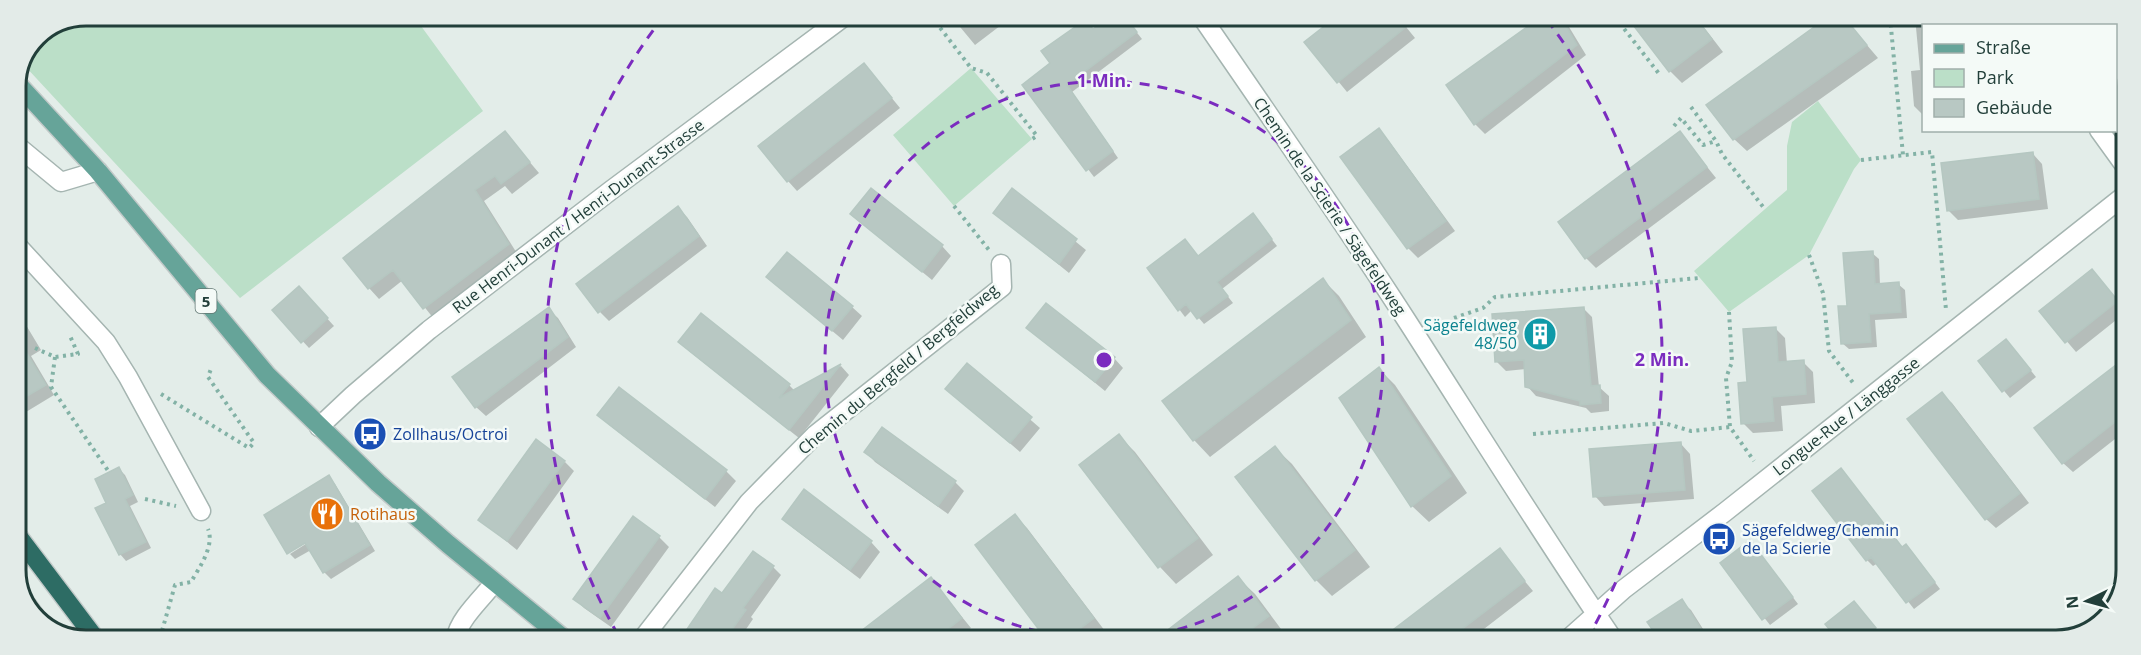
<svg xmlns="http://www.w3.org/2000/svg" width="2141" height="655" viewBox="0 0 2141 655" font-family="'Open Sans',sans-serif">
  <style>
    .green { fill: #bbdfc8 }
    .shadow { fill: #0003 }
    .building { fill: #b8c8c3; stroke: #b5c7c1; stroke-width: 1.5 }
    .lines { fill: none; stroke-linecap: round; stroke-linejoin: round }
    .minor-casing { stroke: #a5b5b1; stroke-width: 21 }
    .major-casing { stroke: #c1c9c8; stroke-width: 21 }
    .highway-casing { stroke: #c1c9c8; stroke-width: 21 }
    .path { stroke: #83b2a6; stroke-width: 4; stroke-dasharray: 3 4.5; stroke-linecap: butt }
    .minor { stroke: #fff; stroke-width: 18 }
    .major { stroke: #66a499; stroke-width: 18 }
    .highway { stroke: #2d6c64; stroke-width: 18 }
    .ring { fill: none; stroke: #7b2cbf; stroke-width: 3; stroke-dasharray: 10 8 }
    .labels { text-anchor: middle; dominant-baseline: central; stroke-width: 5; stroke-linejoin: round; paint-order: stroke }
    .shield { fill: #f4faf7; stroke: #617773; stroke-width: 1.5 }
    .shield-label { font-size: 15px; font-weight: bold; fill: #223f3a }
    .street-label { font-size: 16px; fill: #223f3a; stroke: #f4faf7 }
    .culture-label { font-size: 16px; fill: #0d838f; stroke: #f4faf7; text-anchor: end }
    .transit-label { font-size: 16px; fill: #164399; stroke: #f4faf7; text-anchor: start }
    .food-label { font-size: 16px; fill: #c56008; stroke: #f4faf7; text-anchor: start }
    .rim { fill: none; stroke: #223f3a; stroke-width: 3 }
    .centre { fill: #7b2cbf; stroke: #f4faf7; stroke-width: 3 }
    .ring-label { font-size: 18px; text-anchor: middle; font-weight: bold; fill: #7b2cbf; stroke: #f4faf7; stroke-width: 5; stroke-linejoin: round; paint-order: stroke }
  </style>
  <rect width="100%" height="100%" fill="#e3ede9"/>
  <path class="green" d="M86 15H413L483 111 240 298 24 65 36 36Z
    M971 68 1032 139 954 206 893 135Z
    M1818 101 1861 160 1854 169 1809 255 1729 312 1694 271 1787 190V146L1792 122Z"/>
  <path class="shadow" d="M951 16H1013L975 45Z
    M1338 17H1398L1415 38 1347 92 1306 42Z
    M1544 17H1563L1586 55 1485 134 1475 124 1448 85Z
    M1629 17H1696L1723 52 1682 83 1670 71Z
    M1843 17 1878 58 1747 151 1734 139 1708 105Z
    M1915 17H1946L1952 26H1924V116L1914 106 1911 71 1920 70Z
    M1126 19 1142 39 1072 92 1118 158 1094 177 1024 85 1094 31Z
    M873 75 900 108 797 191 788 181Z
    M1379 130 1388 140 1455 231 1418 258 1408 248 1342 158Z
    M505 133 539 173 512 194 505 186 484 201 518 255 434 319 403 280 379 299 369 288Z
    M1680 133 1716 178 1596 268 1586 258 1560 223Z
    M2033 154 2042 164 2048 209 1958 220 1948 210Z
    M1012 190 1086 250 1069 273 995 213Z
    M678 208 687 217 707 246 609 321 600 312Z
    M852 214 942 246 951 256 932 280Z
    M1253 215 1277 246 1222 289 1233 303 1204 324 1192 310 1185 317 1149 269 1199 258Z
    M1872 253 1879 259 1880 285 1898 284 1905 290 1907 318 1875 320 1877 347 1849 349 1842 343 1848 307Z
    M2092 271 2125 309V313L2076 352 2041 311Z
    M768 277 852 307 862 316 843 340Z
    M1323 280 1339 296 1366 337 1210 457 1194 440 1164 401Z
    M305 294 334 326 309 348 274 310Z
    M1583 308 1592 317 1599 387 1609 396V411L1591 413 1586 408 1536 396 1527 386 1526 369 1506 371 1497 362Z
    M548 309 558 318 576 347 486 416 476 407Z
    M15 312 23 320 41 350 31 356 54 395 26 412 15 400Z
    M1028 328 1114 358 1123 368 1105 391Z
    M1775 328 1785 338 1787 363 1803 362 1813 372 1815 403 1781 406 1783 431 1753 433 1743 423 1749 384Z
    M2012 347 2036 377 2010 398 1980 362Z
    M689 351 789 385 795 391 841 366 849 375 799 438Z
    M2125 360 2124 432 2073 472 2063 463Z
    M967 365 1040 428 1020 452 947 389Z
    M1379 369 1395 385 1467 493 1429 522 1412 506 1341 398Z
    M619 389 726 471 736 481 715 507 608 424 599 415Z
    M1942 394 1952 403 2029 503 1996 528 1986 519Z
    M1119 436 1135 452 1213 555 1176 584 1160 567 1081 465Z
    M1681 444 1690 454 1694 499 1604 506 1595 496Z
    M1275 448 1292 464 1370 567 1332 596 1316 580Z
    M866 452 955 482 964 491 948 514 875 462Z
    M565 462 574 471 517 550 480 520Z
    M119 469 125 475 138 502 130 506 151 548 126 561 120 554 108 503Z
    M328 477 335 484 375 551 331 579 324 572 311 550 295 559 290 554 312 540Z
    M1814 491 1902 549 1912 552 1940 589 1914 609 1878 563 1873 566 1867 560Z
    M1015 516 1027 528 1105 631 1095 639H1048Z
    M784 518 871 542 880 552 860 579 793 528Z
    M659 537 669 547 611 627 584 608 575 599Z
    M1756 549 1798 604 1770 625 1722 564Z
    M1499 550 1533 591 1471 639H1400L1394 631Z
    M773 567 781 575 751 617 753 619 740 638H683L716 590 722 595Z
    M1238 578 1255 594 1284 633 1276 639H1158Z
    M931 579 971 628 957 639 854 638Z
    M1681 601 1691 610 1710 640 1660 639 1649 622Z
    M1860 609 1881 635 1875 640H1840Z"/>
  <path class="building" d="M1112 16H1125L1137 32 1067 85 1113 151 1086 171 1022 85 1050 63 1041 51 1085 20 1093 29Z
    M1336 17H1398L1406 27 1337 83 1304 42Z
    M1541 17H1561L1577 45 1474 125 1446 85Z
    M1627 17H1695L1712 39 1669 72Z
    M1828 17H1844L1867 45 1733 140 1706 105Z
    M864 63 892 98 787 182 758 146Z
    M1379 128 1446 221 1407 249 1340 157Z
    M505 131 530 162 501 184 495 176 475 190 509 244 423 309 393 270 368 289 343 258Z
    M1680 131 1707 167 1585 259 1558 222Z
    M2033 152 2039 199 1947 211 1941 163Z
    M871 188 943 245 922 272 850 214Z
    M1012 188 1077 239 1059 264 993 213Z
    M678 206 699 236 598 313 576 284Z
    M1253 213 1272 239 1217 282 1228 296 1197 319 1186 304 1178 311 1147 268 1185 239 1198 256Z
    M1873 251 1875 284 1899 282 1901 312 1869 314 1871 342 1841 344 1838 306H1847L1843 253Z
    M787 252 853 306 832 331 766 277Z
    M2092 269 2118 301 2065 343 2039 311Z
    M1323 278 1351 320 1193 441 1162 401Z
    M299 286 328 318 301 343 272 310Z
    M1046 303 1115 357 1095 382 1026 328Z
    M549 307 568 337 475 408 452 377Z
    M1584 307 1591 386 1600 385 1601 403 1580 405V401L1525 387 1524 360 1495 362 1492 314Z
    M701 313 790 384 779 398 841 364 789 430 678 342Z
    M1776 327 1778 362 1804 360 1806 394 1772 397 1774 421 1741 424 1738 383 1747 382 1743 329Z
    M15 334 46 385 15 403Z
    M2006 339 2031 370 2002 392 1978 361Z
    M2125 358 2124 415 2062 464 2034 428Z
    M967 363 1032 417 1010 443 945 389Z
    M1379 367 1451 476 1411 507 1339 398Z
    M619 387 727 470 705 499 597 415Z
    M1942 392 2020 493 1985 520 1907 419Z
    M882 427 956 481 938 506 864 452Z
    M1119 434 1198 538 1158 568 1079 465Z
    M536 439 565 461 507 541 478 520Z
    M1681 442 1685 490 1593 497 1589 449Z
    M1275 446 1355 550 1315 581 1235 477Z
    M119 467 133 495 125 499 146 542 119 555 95 508 106 503 95 479Z
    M1841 468 1902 547 1906 544 1935 582 1906 603 1871 557 1866 561 1812 491Z
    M329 475 370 545 323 573 305 543 287 554 264 515Z
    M804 489 872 541 850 570 782 519Z
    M1015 514 1094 618 1066 639H1046L975 545Z
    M633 516 660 536 600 618 573 599Z
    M1750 540 1793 597 1762 620 1720 563Z
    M1500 548 1525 581 1449 639H1381Z
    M753 551 774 566 743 608 746 610 726 638H681L715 588 722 593Z
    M1238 576 1269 616 1238 639H1156Z
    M931 577 962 618 935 639 852 638Z
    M1682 599 1708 640 1659 639 1647 622Z
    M1854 601 1876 628 1861 640H1838L1825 624Z"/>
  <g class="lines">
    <defs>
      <path id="minor" d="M1201 16C1271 118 1342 220 1409 324 1477 430 1543 536 1613 639
        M2009 17 2016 26
        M2099 130 2125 166
        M15 144 61 182 98 171
        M15 243 106 342 128 377 201 511
        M319 427 353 395 429 330 610 191 845 16
        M456 638C458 620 483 597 494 583
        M643 638 749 502 815 435 1002 287 1001 264
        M1568 639 1624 589 1725 512 2125 195"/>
      <path id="major" d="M16 82 98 171 267 375 378 483 448 544 563 638"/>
      <path id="highway" d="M15 532 95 638
        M27 605 35 616"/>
    </defs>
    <use href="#minor" class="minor-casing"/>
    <use href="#major" class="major-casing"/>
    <use href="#highway" class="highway-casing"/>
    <path class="path" d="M931 16 971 68 987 73 1037 136 1032 139
      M1615 17 1660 75
      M1890 17 1903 155
      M2082 23 2084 26
      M2116 65 2123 75
      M1691 107 1716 141 1722 154 1764 208
      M1674 126 1681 118 1703 145 1716 141
      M1861 160 1932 152 1946 310
      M954 206 989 250
      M1809 255 1823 293 1829 351 1854 384
      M1729 312 1732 362 1726 378 1730 427 1754 461
      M1454 318 1483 308 1495 297 1699 278
      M35 348 55 357 78 354 70 336
      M55 357 51 387 109 472
      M161 394 249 448 254 443 208 377 212 366
      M1533 434 1664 423 1691 431 1730 427
      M145 499 176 506
      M160 638 175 585 191 582C199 568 215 546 208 529"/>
    <use href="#minor" class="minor"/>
    <use href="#major" class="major"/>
    <use href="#highway" class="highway"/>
  </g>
  <g class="ring">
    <path d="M1092 639A279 279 0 1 1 1116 639"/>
    <path d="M618 635A558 558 0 0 1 664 16M1547 20A558 558 0 0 1 1587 639"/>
  </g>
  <defs>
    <symbol id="building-disc" viewBox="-11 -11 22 22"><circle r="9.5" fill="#0f9aa8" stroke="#f4faf7"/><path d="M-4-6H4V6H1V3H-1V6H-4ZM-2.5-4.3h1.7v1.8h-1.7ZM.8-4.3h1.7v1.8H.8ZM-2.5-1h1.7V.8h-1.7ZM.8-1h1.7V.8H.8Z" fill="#fff"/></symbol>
    <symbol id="bus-disc" viewBox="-11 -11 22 22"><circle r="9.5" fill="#1a4fb4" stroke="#f4faf7"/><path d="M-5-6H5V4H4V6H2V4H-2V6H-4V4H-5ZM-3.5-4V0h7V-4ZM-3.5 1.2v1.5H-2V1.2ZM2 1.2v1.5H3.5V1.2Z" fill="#fff"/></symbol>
    <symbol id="restaurant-disc" viewBox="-11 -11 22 22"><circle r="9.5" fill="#e8710a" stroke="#f4faf7"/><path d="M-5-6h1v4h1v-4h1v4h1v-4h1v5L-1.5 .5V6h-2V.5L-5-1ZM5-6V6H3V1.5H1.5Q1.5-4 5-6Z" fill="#fff"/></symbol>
  </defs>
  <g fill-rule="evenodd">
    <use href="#building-disc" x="1521" y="315" width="38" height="38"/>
    <use href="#bus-disc" x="351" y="415" width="38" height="38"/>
    <use href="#restaurant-disc" x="308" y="495" width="38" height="38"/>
    <use href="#bus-disc" x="1700" y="520" width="38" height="38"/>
  </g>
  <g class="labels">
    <rect class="shield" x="195.5" y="289" width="21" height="24" rx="4.5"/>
    <g class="shield-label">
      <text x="206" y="301">5</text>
    </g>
    <g class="street-label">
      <text transform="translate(1330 206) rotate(56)">Chemin de la Scierie / Sägefeldweg</text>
      <text transform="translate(578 216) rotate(-37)">Rue Henri-Dunant / Henri-Dunant-Strasse</text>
      <text transform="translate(898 369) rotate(-40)">Chemin du Bergfeld / Bergfeldweg</text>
      <text transform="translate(1846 416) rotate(-38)">Longue-Rue / Länggasse</text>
    </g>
    <g class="culture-label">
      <text x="1517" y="325">Sägefeldweg<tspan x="1517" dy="18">48/50</tspan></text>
    </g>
    <g class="transit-label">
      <text x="393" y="434">Zollhaus/Octroi</text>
      <text x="1742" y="530">Sägefeldweg/Chemin<tspan x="1742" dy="18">de la Scierie</tspan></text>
    </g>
    <g class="food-label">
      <text x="350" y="514">Rotihaus</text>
    </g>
  </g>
  <path d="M0 0H2141V655H0ZM86 26H2056A60 60 0 0 1 2116 86V570A60 60 0 0 1 2056 630H86A60 60 0 0 1 26 570V86A60 60 0 0 1 86 26Z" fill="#e3ebe8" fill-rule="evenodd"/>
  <path class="rim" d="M86 26H2056A60 60 0 0 1 2116 86V570A60 60 0 0 1 2056 630H86A60 60 0 0 1 26 570V86A60 60 0 0 1 86 26Z"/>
  <circle cx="1104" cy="360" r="9" class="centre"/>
  <g class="ring-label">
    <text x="1104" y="87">1 Min.</text>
    <text x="1662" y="366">2 Min.</text>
  </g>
  <rect x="1922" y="24" width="195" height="108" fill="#f4faf7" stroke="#a0afab" stroke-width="1.5"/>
  <rect x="1934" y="44" width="30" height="9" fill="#66a499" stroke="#a0afab" stroke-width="1.5"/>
  <text x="1976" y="54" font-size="18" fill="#223f3a">Straße</text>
  <rect x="1934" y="69" width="30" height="18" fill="#bbdfc8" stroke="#a0afab" stroke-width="1.5"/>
  <text x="1976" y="84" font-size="18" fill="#223f3a">Park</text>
  <rect x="1934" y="99" width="30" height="18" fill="#b8c8c3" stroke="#a0afab" stroke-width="1.5"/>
  <text x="1976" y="114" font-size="18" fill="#223f3a">Gebäude</text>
  <g transform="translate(2087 601) rotate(265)" stroke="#f4faf7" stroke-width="4.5" paint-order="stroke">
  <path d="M0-4.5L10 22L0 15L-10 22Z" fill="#223f3a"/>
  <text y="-9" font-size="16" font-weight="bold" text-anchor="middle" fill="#223f3a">N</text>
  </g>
</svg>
